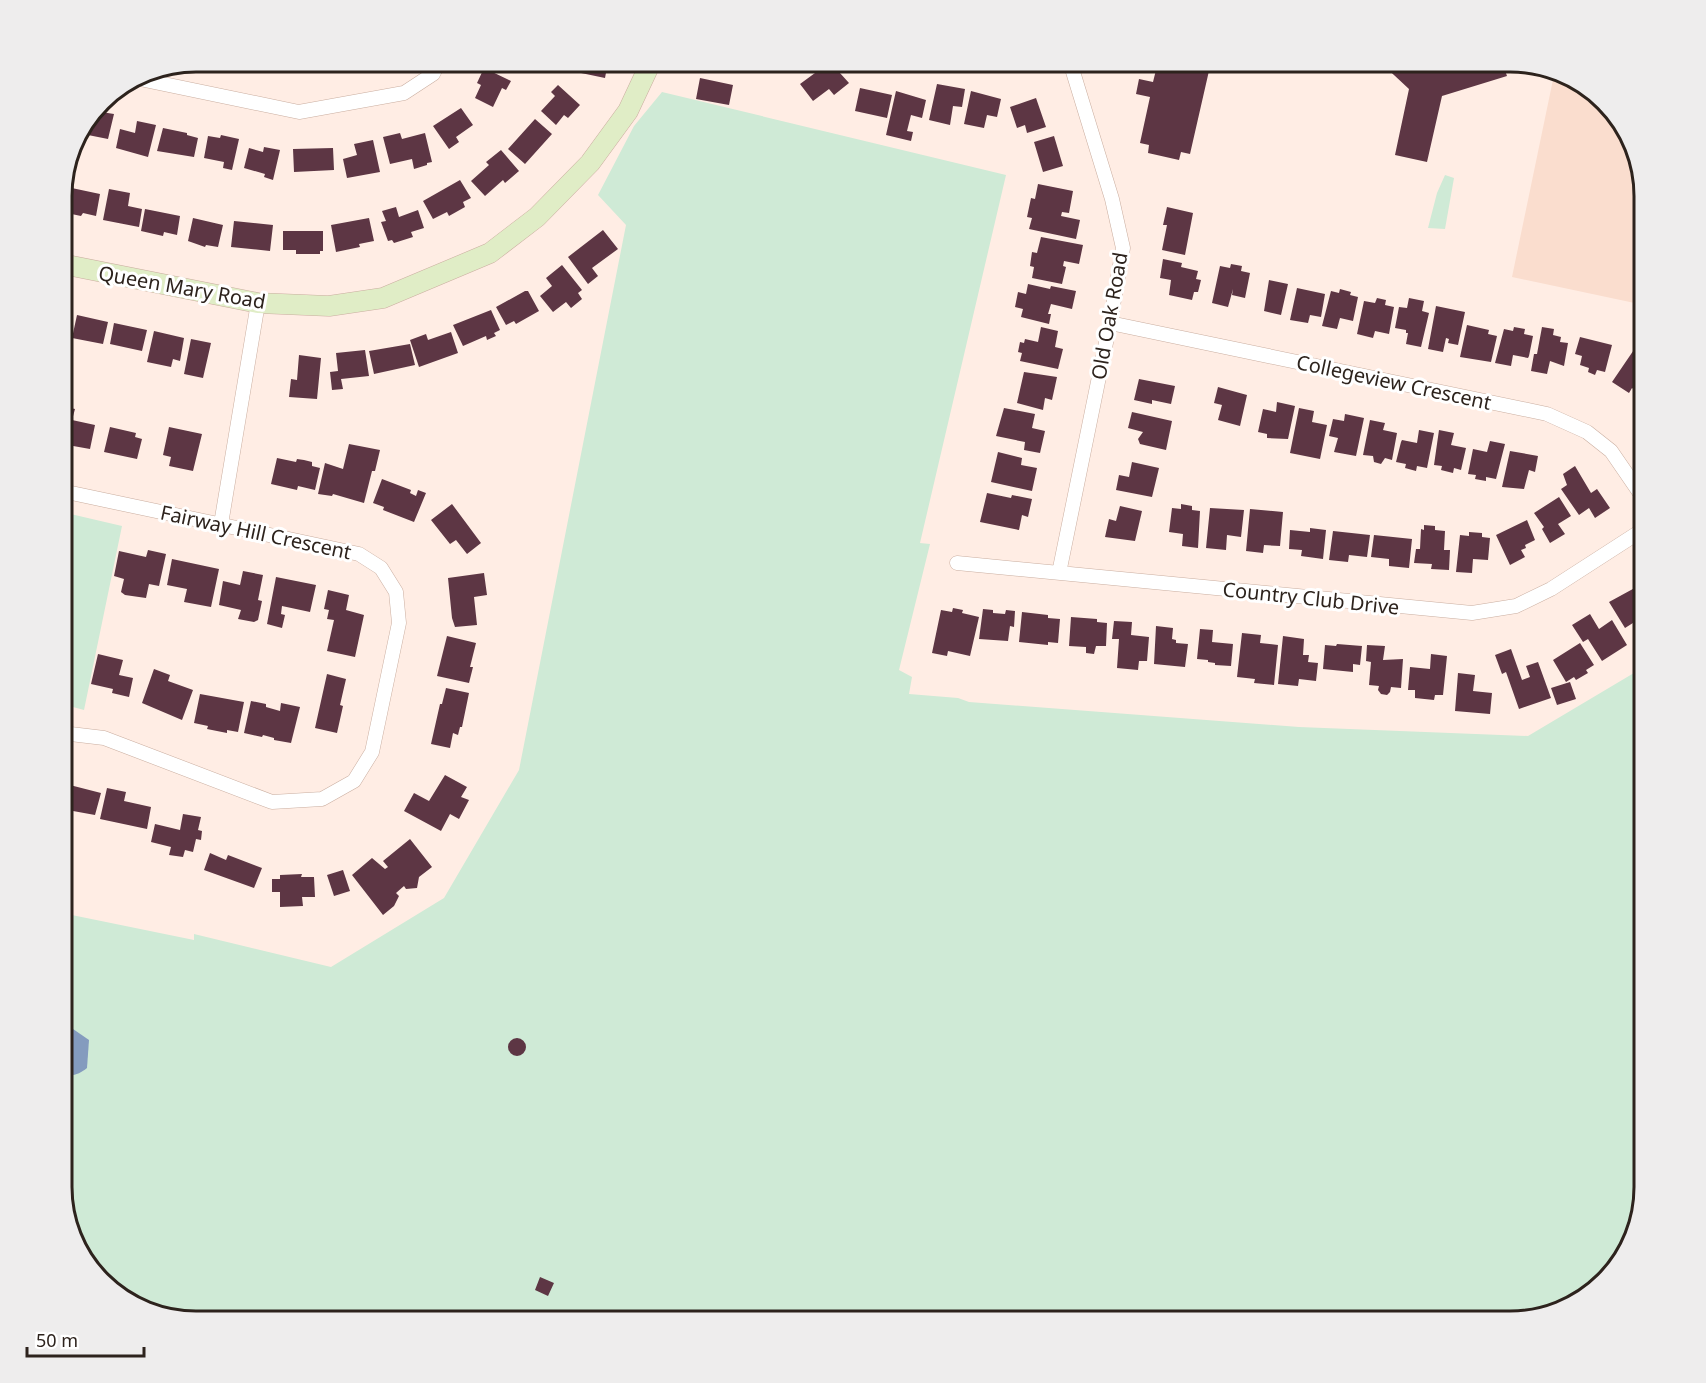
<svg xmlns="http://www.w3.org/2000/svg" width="1706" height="1383" viewBox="0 0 1706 1383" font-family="'Noto Sans',sans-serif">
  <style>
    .built { fill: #faddce }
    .green { fill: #cfead6 }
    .water { fill: #849bbe }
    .building { fill: #5d3644 }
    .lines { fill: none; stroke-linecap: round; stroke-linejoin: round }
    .street-casing { stroke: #caaea0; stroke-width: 15 }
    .secondary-casing { stroke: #caaea0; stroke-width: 21 }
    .street { stroke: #fff; stroke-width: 14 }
    .secondary { stroke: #e0edc6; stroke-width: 20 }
    .labels { text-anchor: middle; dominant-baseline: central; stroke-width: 6; stroke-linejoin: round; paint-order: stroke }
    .street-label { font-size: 20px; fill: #2d231d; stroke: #fff }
    .rim { fill: none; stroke: #2d231d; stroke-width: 3 }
  </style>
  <rect width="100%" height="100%" fill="#ffede4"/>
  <path class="built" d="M1555 70 1561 72 1598 95 1631 137 1644 196V305L1512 277Z"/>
  <path class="green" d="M662 92 1006 175 920 543 930 544 899 670 912 677 909 694 958 698 969 702 1299 727 1528 736 1644 667V1187L1634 1238 1611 1275 1569 1308 1510 1321H196L152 1314 108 1288 76 1247 62 1196V913L194 940V934L331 967 444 898 519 770 626 225 598 195 634 126Z
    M1445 175 1454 178 1445 229 1428 228 1437 193Z
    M62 512 122 526 84 710 62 704Z"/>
  <path class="water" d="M70 1029H73L89 1040 87 1068C80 1074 70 1078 62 1073V1039Z"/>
  <path class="building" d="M272 62H303L302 69Z
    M318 62H336L337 66 320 70Z
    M583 62H608L605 78 581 73Z
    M830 62 849 83 834 95 829 89 813 101 800 84Z
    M1158 62H1211L1190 154 1181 152 1179 160 1148 153 1149 145 1140 143 1150 97 1136 94 1139 79 1153 82Z
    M1380 62H1429L1432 64 1440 62H1502L1507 76 1442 96 1427 162 1395 155 1409 89Z
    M484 68 511 81 506 90 502 88 493 107 475 98 481 85 477 83Z
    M700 78 733 85 729 105 696 99Z
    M937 84 965 89 962 107 953 106 950 125 929 120Z
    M558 85 580 105 568 118 564 115 556 125 541 111 555 96 551 92Z
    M860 88 892 95 887 118 855 111Z
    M896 91 926 100 922 118 911 115 907 131 913 132 911 141 886 135Z
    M971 91 1001 99 997 117 987 115 984 128 964 124Z
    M1036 98 1046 127 1027 133 1025 125 1017 128 1010 107Z
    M461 108 473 125 456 137 459 142 449 149 433 126Z
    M95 111 114 114 108 139 78 133Z
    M535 119 552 134 525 164 508 149Z
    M137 121 156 125 148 157 116 148 120 129 135 133Z
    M163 128 187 133V135L198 138 194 157 157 151Z
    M400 133 402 139 425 133 432 162 427 163V165L414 169 412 159 390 164 383 137Z
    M221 135 239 139 232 170 223 168 224 162 204 158 208 136 220 138Z
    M1054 136 1063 166 1043 172 1034 142Z
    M373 140 380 172 347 178 343 159 357 155 354 144Z
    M264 147 280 150 273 180 264 177 265 174 244 168 249 148 263 152Z
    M333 148 334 170 294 172 293 149Z
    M501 150 519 171 505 183 503 180 485 196 471 181 489 165 486 162Z
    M460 180 471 198 463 202 465 207 449 216 447 212 433 219 423 201Z
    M1038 184 1073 191 1069 213 1062 212 1061 216 1080 220 1076 239 1029 229 1032 218 1027 217 1031 198 1035 199Z
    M67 187 100 194 96 216 83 213 81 216 62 212Z
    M109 189 130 193 128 206 142 209 139 227 103 220Z
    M396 207 399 217 418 210 424 228 411 232 413 237 394 243 392 240 388 241 381 222 386 221 382 211Z
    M1167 207 1193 213 1185 255 1162 250 1167 225H1163Z
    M145 209 180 216 177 235 164 232 163 236 141 231Z
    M193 218 223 225 218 247 206 245 205 247 188 241Z
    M369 218 374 241 359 244 360 247 336 252 331 225Z
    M234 221 273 225 270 251 231 247Z
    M603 230 618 249 592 268 598 276 588 284 568 257Z
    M283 231H323V251H320V254H296V250H283Z
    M1041 237 1083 245 1079 264 1064 261 1063 266 1066 267 1062 284 1032 278 1034 267 1030 266 1032 252 1037 253Z
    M1163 259 1182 263 1181 267 1198 271 1196 279 1201 280 1198 292H1194L1192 300 1169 295 1171 280 1160 278Z
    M1231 264 1242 266 1241 271 1250 273 1245 298 1232 295 1233 289 1228 307 1212 303 1220 266 1230 268Z
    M562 265 582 290 578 293 582 299 571 308 566 302 553 312 540 296 552 286 546 278Z
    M1269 280 1288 284 1281 315 1264 311Z
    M1028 284 1050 289 1051 286 1076 291 1072 309 1051 304 1048 314H1051L1049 324 1021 317 1023 309 1015 307 1018 292 1026 294Z
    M1297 288 1325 294 1321 317 1310 315 1308 323 1290 320Z
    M1340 289 1351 292 1350 295 1358 297 1353 321 1340 318 1337 329 1322 326 1331 291 1339 293Z
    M525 291H528L539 311 516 324 514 321 506 325 496 307Z
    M1377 298 1386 300 1385 305 1394 307 1389 334 1375 331 1373 338 1357 334 1364 301 1375 303Z
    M1409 298 1424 301 1422 311 1429 313 1421 347 1406 344 1408 333H1406V330L1395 328 1399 307 1407 308Z
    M1436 306 1465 312 1458 345 1448 343 1449 339 1446 338 1443 352 1428 349Z
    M491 310 500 330 494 333 496 336 487 340 486 336 463 346 453 325Z
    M62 312 71 314 66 335 62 334Z
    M77 315 108 322 103 344 72 338Z
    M114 323 147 330 142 351 110 344Z
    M1467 325 1489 330 1488 334 1497 336 1491 362 1460 357Z
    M1041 327 1058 331 1055 347 1063 349 1058 369 1020 361 1022 353 1018 352 1020 342 1024 343 1025 339 1038 342Z
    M1514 327 1525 329 1524 334 1533 336 1529 356 1528 358 1513 355 1511 366 1495 363 1504 329 1513 331Z
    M1542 327 1554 329 1553 335 1561 337 1560 342 1568 343 1564 366 1550 361 1547 374 1531 371 1534 354H1537Z
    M154 331 184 338 180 361 173 359 171 367 147 362Z
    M451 332 458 353 419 367 410 340 426 334 428 340Z
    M1644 335V397L1632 388 1629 393 1612 382Z
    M1580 337 1612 345 1605 372 1597 370 1595 375 1588 372 1589 368 1580 365 1582 356 1575 354Z
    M191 339 211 343 203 378 184 374Z
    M410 344 415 365 374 374 369 351Z
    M365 350 369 376 341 379 343 389 332 390 330 372 338 371 336 353Z
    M299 355 321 358 317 399 289 397 291 379 297 380Z
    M1024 372 1057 377 1052 400 1045 398 1043 410 1017 403Z
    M1139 379 1175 386 1171 404 1152 400V404L1134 400Z
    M1218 387 1247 395 1240 426 1218 420 1222 405 1214 403Z
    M1277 402 1295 406 1288 439 1267 438V434L1258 432 1263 409 1276 412Z
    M62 406 75 409 72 420 95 425 90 449 62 444Z
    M1004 408 1035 414 1032 428 1045 431 1040 453 1024 450 1025 442 996 436Z
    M1299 408 1314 411 1312 422 1327 425 1320 459 1290 453Z
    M1132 412 1172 421 1166 450 1140 444 1138 439 1143 432 1128 428Z
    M1345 414 1364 418 1356 456 1334 452 1338 438 1329 436 1333 419 1344 421Z
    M1370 420 1385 423 1383 430 1397 433 1392 460 1385 458 1381 464 1374 462 1373 456 1363 455Z
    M110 427 136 433 135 437 142 439 137 459 104 452Z
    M169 427 202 434 193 471 169 466 171 457 163 455Z
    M1419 430 1434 433 1427 468 1417 466 1416 471 1405 468 1406 464 1396 462 1401 442 1402 440 1417 443Z
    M1439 430 1454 433 1451 445 1466 448 1461 470 1454 468 1453 473 1441 470 1442 466 1434 465Z
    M1490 441 1505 444 1496 479 1486 477V481L1475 479 1476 475 1468 474 1473 449 1487 452Z
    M349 444 380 450 375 471H372L364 503 333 494 332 496 318 494 325 463 343 469Z
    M1510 451 1538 456 1535 472 1529 470 1524 489 1502 487Z
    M998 452 1022 458 1021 465 1037 468 1032 491 991 482Z
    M277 458 296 462 297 459 304 460 312 462V466L320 468 315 490 298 486 297 490 271 484Z
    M1132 462 1159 468 1152 497 1116 490 1119 475 1129 477Z
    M1575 466 1591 493 1597 489 1610 508 1595 518 1589 508 1579 515 1561 489 1567 485 1563 474Z
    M382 479 411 490 410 493 416 496 418 490 426 493 414 522 383 510 384 507 373 503Z
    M987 493 1011 498 1012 495 1032 499 1028 517 1022 515 1019 530 980 522Z
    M1559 497 1571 516 1558 524 1565 534 1550 543 1542 529 1544 527 1534 513Z
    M452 504 481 543 467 554 456 540 450 544 431 520Z
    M1181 504 1192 506V510L1200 511 1198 548 1182 546 1183 534 1169 532 1172 508 1181 509Z
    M1120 506 1142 511 1135 541 1105 537 1109 519 1116 521Z
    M1210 508 1244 510 1241 537 1227 535 1226 550 1206 548Z
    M1250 509 1283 512 1280 546 1264 545 1263 553 1246 551Z
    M1527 520 1535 540 1525 545 1526 548 1521 550 1525 557 1510 565 1496 535Z
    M1424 525 1435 526V530L1445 531 1444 550H1450L1449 570 1431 569 1432 564 1414 563 1416 549H1420L1421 529 1424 530Z
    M1310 528 1326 530 1323 559 1301 556 1302 550 1289 549 1290 530 1310 532Z
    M1333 531 1370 535 1367 557 1349 555 1348 562 1329 560Z
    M1469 532 1482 533V537L1490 538 1488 560 1473 559 1472 573 1456 572 1460 535 1469 536Z
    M1374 535 1412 539 1409 568 1389 566V559L1371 557Z
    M148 550 166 554 159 586 149 584 146 598 125 595 121 592 124 579 114 576 119 551 146 557Z
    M172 559 219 569 211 607 184 602 187 589 167 585Z
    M243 571 263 575 258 600 262 601 258 620 254 622 238 619 241 610 219 605 223 581 240 585Z
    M484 573 487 595 474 597 477 625 455 627 452 618 448 578Z
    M276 577 316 585 310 612 282 606 281 614 285 615 282 628 267 624Z
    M1642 584 1644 588V616L1625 628 1609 602Z
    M328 590 349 595 346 610 364 615 355 657 327 651 334 620 327 619 329 610 324 609Z
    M953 608 963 610 962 613 979 617 970 656 948 651 947 656 932 653 941 610 952 612Z
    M983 609 993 610V613L1005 614 1006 610 1015 611 1014 627 1010 626 1008 641 979 639Z
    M1022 612 1048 615V618L1060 619 1058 643 1048 642V645L1019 642Z
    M1590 614 1599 629 1612 620 1627 645 1602 661 1588 639 1583 642 1572 625Z
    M1071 617 1097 619V622L1107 623 1106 646H1096L1094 654 1086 653V647L1069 646Z
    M1114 621 1132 622 1131 635 1149 637 1147 661H1139L1138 670 1117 668 1119 639H1112Z
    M1156 626 1173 628 1172 639 1176 640V643L1188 644 1185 667 1154 664Z
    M1200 629 1213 630 1212 642 1233 644 1231 666 1215 665V663L1208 662V660L1197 659Z
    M1242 633 1261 635 1260 643 1278 645 1274 685 1254 683 1255 679 1237 677Z
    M447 636 476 643 470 667H473L469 683 437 676Z
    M1283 636 1304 639 1303 655H1309L1308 662 1318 663 1316 681 1299 679 1298 686 1278 684Z
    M1580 643 1594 665 1586 670 1588 673 1576 680 1574 677 1566 682 1553 660Z
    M1337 644 1362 646 1360 665 1353 664V672L1323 669 1325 645 1336 646Z
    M1367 645 1385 646 1383 660 1403 659 1401 688 1391 687 1390 692 1387 695 1381 694 1378 690 1379 686 1369 685 1371 662 1366 661Z
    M1511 649 1522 680 1530 677 1526 666 1538 662 1551 698 1519 709 1506 672 1502 674 1495 655Z
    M98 654 123 660 119 675 133 678 129 697 112 693 113 689 91 684Z
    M1431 654 1447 656 1443 695H1435L1434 700 1415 698V690H1408L1410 667 1430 669Z
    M154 669 170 675 168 681 193 690 182 720 142 703Z
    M1458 673 1475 675 1473 691 1492 693 1490 714 1455 711Z
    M327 674 346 679 340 705 343 706 337 733 315 728Z
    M1570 682 1576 699 1557 705 1551 688Z
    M446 688 469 693 462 727H460L458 735 453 733 450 748 431 744 440 704H442Z
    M200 694 244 702 238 732 227 730V733L207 729 208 726 194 723Z
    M251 701 266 704V707L280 711 281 703 300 707 291 743 274 740V738L263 735 262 737 244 733Z
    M445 775 467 787 461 797 469 800 459 819 450 814 441 831 404 811 414 793 429 801Z
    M62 783 101 793 95 815 62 809Z
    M107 788 126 792 124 801 151 807 147 829 100 819Z
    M183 814 201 817 198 830 202 831 201 840 196 839 193 852 185 850 183 857 169 855 171 847 151 842 155 824 180 830Z
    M410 839 432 867 419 877 417 888 406 889 404 886 396 893 399 896 394 906 383 915 352 875 372 858 385 869 388 867 383 861Z
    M210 853 226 860 228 855 262 868 254 888 204 870Z
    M343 870 350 891 334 896 327 875Z
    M302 874 301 877H314L315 897H302L303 906 280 907V892H272V879H280V875Z
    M508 1047a9 9 0 1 1 18 0a9 9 0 1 1-18 0Z
    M540 1277 554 1283 548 1296 535 1290Z"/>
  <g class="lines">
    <defs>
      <path id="street" d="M993 62 1006 64 1020 62
        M135 78 299 112 404 93 433 74 439 62
        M1110 323 1547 414 1587 432 1611 451 1644 499
        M221 524 258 303
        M957 563 1472 613 1516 606 1551 589 1644 529
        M1059 573 1110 323 1123 248 1112 199 1070 62
        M62 733 104 738 272 802 322 799 354 781 372 752 399 623 396 592 381 568 359 554 62 491"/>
      <path id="secondary" d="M62 264 258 303 329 306 383 298 490 253 537 217 590 163 628 111 651 62"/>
    </defs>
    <use href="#street" class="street-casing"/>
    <use href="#secondary" class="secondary-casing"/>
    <use href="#street" class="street"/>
    <use href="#secondary" class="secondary"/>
  </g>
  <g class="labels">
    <g class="street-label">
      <text transform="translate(182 287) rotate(10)">Queen Mary Road</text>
      <text transform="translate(1109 316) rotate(-80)">Old Oak Road</text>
      <text transform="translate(1394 382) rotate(12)">Collegeview Crescent</text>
      <text transform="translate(256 532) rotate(12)">Fairway Hill Crescent</text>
      <text transform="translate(1311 598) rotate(6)">Country Club Drive</text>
    </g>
  </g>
  <path d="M0 0H1706V1383H0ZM196 72H1510A124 124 0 0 1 1634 196V1187A124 124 0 0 1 1510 1311H196A124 124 0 0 1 72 1187V196A124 124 0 0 1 196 72Z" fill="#eeeded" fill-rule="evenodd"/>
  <path class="rim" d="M196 72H1510A124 124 0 0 1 1634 196V1187A124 124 0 0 1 1510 1311H196A124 124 0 0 1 72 1187V196A124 124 0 0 1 196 72Z"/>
  <path d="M27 1347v9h117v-9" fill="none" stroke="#2d231d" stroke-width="3"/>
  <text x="36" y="1347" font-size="18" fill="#2d231d" stroke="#ffffff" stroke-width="4.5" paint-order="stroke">50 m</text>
</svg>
